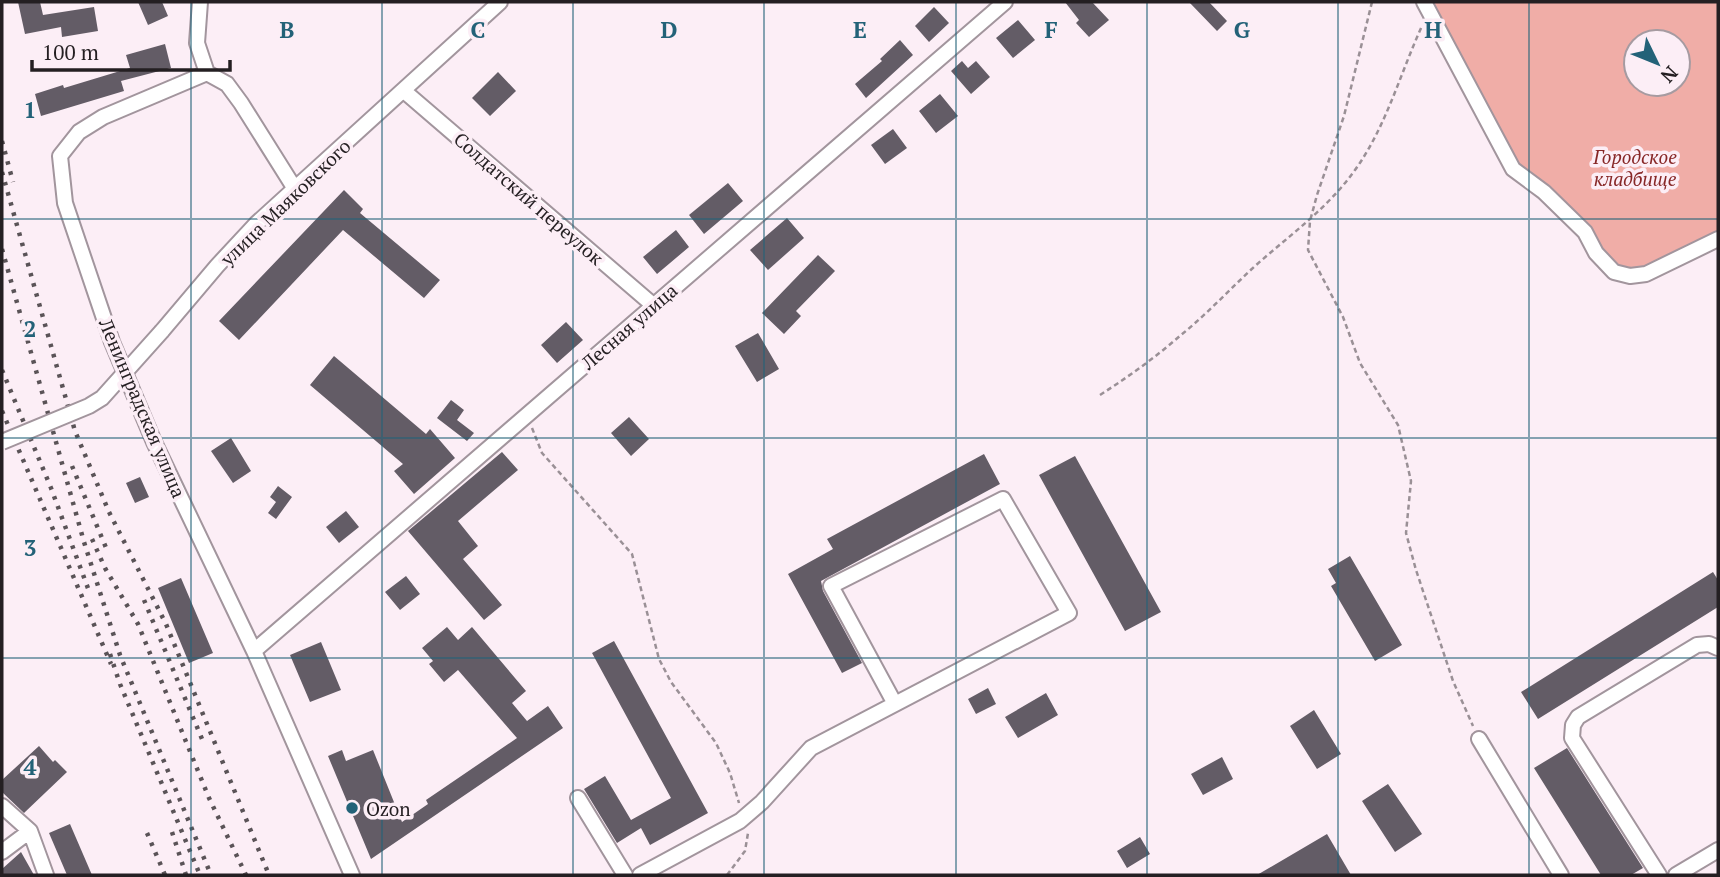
<svg xmlns="http://www.w3.org/2000/svg" width="1720" height="877" viewBox="0 0 1720 877" font-family="'PT Serif',serif">
  <style>
    .green { fill: #f0ada7; fill-rule: evenodd }
    .building { fill: #635c66 }
    .lines { fill: none; stroke-linecap: round; stroke-linejoin: round }
    .minor-casing { stroke: #a2959d; stroke-width: 18 }
    .path { stroke: #9a9096; stroke-width: 2.5; stroke-dasharray: 5 3.5; stroke-linecap: butt }
    .minor { stroke: #fff; stroke-width: 14 }
    .rail { stroke: #5a5357; stroke-width: 4.5; stroke-dasharray: 3.5 7; stroke-linecap: butt }
    .minor-bridge-casing { stroke: #a2959d; stroke-width: 18; stroke-linecap: butt }
    .minor-bridge { stroke: #fff; stroke-width: 14 }
    .grid { fill: none; stroke: #236278; stroke-width: 2; stroke-opacity: 0.55 }
    .poi-dot { fill: #236278; stroke: #fceef6; stroke-width: 2.5 }
    .labels { text-anchor: middle; dominant-baseline: central; stroke-width: 7; stroke-linejoin: round; paint-order: stroke }
    .park-label { font-size: 19px; font-style: italic; fill: #872727; stroke: #fceef6 }
    .street-label { font-size: 19px; fill: #241f22; stroke: #fceef6 }
    .poi-label { font-size: 19px; fill: #241f22; stroke: #fceef6; text-anchor: start }
    .grid-label { font-size: 23px; text-anchor: middle; font-weight: bold; fill: #236278; stroke: #fceef6; stroke-width: 7; stroke-linejoin: round; paint-order: stroke }
  </style>
  <rect width="100%" height="100%" fill="#fceef6"/>
  <path class="green" d="M1424 2H1718V239L1630 276 1596 253 1513 169ZM1636 42H1678V84H1636Z"/>
  <path class="building" d="M18 2H40L43 15 94 7 98 31 62 37 61 27 25 34Z
    M138 2H162L168 16 148 25Z
    M1065 2H1092L1109 20 1089 37 1076 23 1079 20Z
    M1189 2H1209L1227 21 1217 31Z
    M934 7 949 23 929 42 915 26Z
    M1018 20 1035 40 1013 58 996 38Z
    M900 40 913 55 866 98 855 84 882 61 880 59Z
    M165 44 171 68 121 81 124 91 41 116 35 94 63 85 64 88 130 68 126 55Z
    M962 61 968 68 976 61 990 77 971 94 951 71Z
    M498 72 516 91 490 116 472 98Z
    M940 94 958 116 936 133 919 111Z
    M893 129 907 148 885 164 871 145Z
    M728 183 743 201 704 234 689 215Z
    M344 190 363 209 360 213 440 280 424 298 343 230 239 340 219 321Z
    M787 218 804 238 768 270 750 250Z
    M676 230 689 247 657 274 643 257Z
    M818 255 835 271 796 311 801 316 784 334 762 313Z
    M566 322 583 340 557 363 541 345Z
    M758 333 779 369 757 382 735 346Z
    M334 356 426 434 430 429 455 458 414 494 394 471 403 464 310 385Z
    M451 400 464 410 457 420 474 433 467 441 437 418Z
    M629 417 649 439 631 456 611 433Z
    M231 438 251 471 233 483 211 451Z
    M502 452 518 470 458 521 478 546 463 559 502 605 484 620 408 531Z
    M984 454 1000 484 821 581 823 591 862 663 842 673 788 574 833 549 827 539Z
    M1075 456 1161 612 1125 631 1039 475Z
    M140 477 149 497 135 503 126 483Z
    M278 486 292 497 276 519 268 513 276 502 270 497Z
    M346 511 359 527 339 543 326 527Z
    M1350 556 1402 645 1375 661 1331 586 1336 583 1328 569Z
    M1713 572 1718 580V607L1538 719 1521 692Z
    M406 576 420 594 400 610 385 592Z
    M181 578 213 653 189 663 158 588Z
    M447 627 458 640 472 627 526 691 512 703 527 721 548 706 563 728 371 859 328 756 342 750 346 761 373 750 402 822 428 804 426 800 517 738 458 670 444 682 429 664 433 661 422 648Z
    M614 641 708 813 650 845 641 828 617 843 584 789 605 776 631 820 671 798 592 653Z
    M321 642 341 690 310 702 290 655Z
    M988 688 996 704 976 714 968 699Z
    M1046 693 1058 715 1018 738 1005 717Z
    M1314 710 1341 754 1317 769 1290 726Z
    M39 746 53 762 55 760 67 772 24 813 2 792V780Z
    M1567 748 1643 868 1631 875H1601L1534 768Z
    M1222 757 1233 779 1203 795 1191 774Z
    M1388 784 1422 834 1395 852 1362 801Z
    M70 824 92 875H67L49 833Z
    M1327 834 1351 875H1257Z
    M1140 837 1150 854 1127 868 1117 851Z
    M21 852 34 875H2V869Z"/>
  <g class="lines">
    <defs>
      <path id="minor" d="M200 2 197 43 207 73
        M1424 2 1513 169 1544 192 1585 232 1596 253 1614 272 1630 276 1646 274 1718 239
        M207 73 103 117 79 132 60 156 65 203 112 342 154 442 254 651 352 875
        M207 73 227 84 241 103 295 189
        M404 91 653 305
        M162 331 217 266 256 224 500 2
        M254 651 1005 2
        M1479 739 1561 875
        M578 798 625 875
        M2 806 30 831 46 875
        M2 852 30 831
        M640 875 740 821 762 802 811 748 1069 613 1003 499 831 586 895 704
        M1659 875 1572 738 1573 725 1578 717 1697 645 1709 644 1718 648
        M1676 875 1718 850"/>
    </defs>
    <use href="#minor" class="minor-casing"/>
    <path class="path" d="M1372 2 1344 116 1317 195 1310 221 1308 250 1343 317 1360 363 1398 425 1411 481 1406 533 1416 570 1453 681 1473 726
      M1100 395C1128 377 1156 357 1181 335 1207 314 1230 289 1255 266 1290 235 1327 209 1355 170 1386 127 1400 74 1422 26
      M532 428 542 453 632 554 659 659 671 682 716 743 730 773 739 803
      M727 875 745 851 748 833"/>
    <use href="#minor" class="minor"/>
    <path class="rail" d="M2 141 13 182
      M2 172 75 431 109 512 166 624 269 875
      M2 249 84 542 120 655 211 875
      M2 370 51 488 89 591
      M2 411 111 664
      M72 466 107 550
      M92 539 105 568 138 624 209 798 246 875
      M144 600 202 739
      M110 654 120 684 200 875
      M172 832 186 875
      M147 833 165 875"/>
    <defs>
      <path id="minor-bridge" d="M2 442 89 406 102 398 162 331"/>
    </defs>
    <use href="#minor-bridge" class="minor-bridge-casing"/>
    <use href="#minor-bridge" class="minor-bridge"/>
  </g>
  <path class="grid" d="M191 2V875M382 2V875M573 2V875M764 2V875M956 2V875M1147 2V875M1338 2V875M1529 2V875M2 219H1718M2 438H1718M2 658H1718"/>
  <circle class="poi-dot" cx="352" cy="808" r="7"/>
  <g class="labels">
    <g class="park-label">
      <text x="1635" y="156">Городское<tspan x="1635" dy="22">кладбище</tspan></text>
    </g>
    <g class="street-label">
      <text transform="translate(529 198) rotate(41)">Солдатский переулок</text>
      <text transform="translate(285 202) rotate(-44)">улица Маяковского</text>
      <text transform="translate(629 326) rotate(-41)">Лесная улица</text>
      <text transform="translate(143 408) rotate(67)">Ленинградская улица</text>
    </g>
    <g class="poi-label">
      <text x="366" y="808">Ozon</text>
    </g>
  </g>
  <g class="grid-label">
    <text x="287" y="38">B</text>
    <text x="478" y="38">C</text>
    <text x="669" y="38">D</text>
    <text x="860" y="38">E</text>
    <text x="1051" y="38">F</text>
    <text x="1242" y="38">G</text>
    <text x="1433" y="38">H</text>
    <text x="30" y="118">1</text>
    <text x="30" y="337">2</text>
    <text x="30" y="556">3</text>
    <text x="30" y="775">4</text>
  </g>
  <rect width="1720" height="877" fill="none" stroke="#241f22" stroke-width="7"/>
  <g transform="translate(1657 63) rotate(133)"><circle r="33" fill="#fceef6" stroke="#a69ba1" stroke-width="2"/>
  <path d="M0-5L12 26L0 18L-12 26Z" fill="#236278"/>
  <text y="-10" font-size="19" font-weight="bold" text-anchor="middle" fill="#241f22">N</text>
  </g>
  <path d="M32 60v10h198v-10" fill="none" stroke="#241f22" stroke-width="3.5"/>
  <text x="42" y="60" font-size="21" fill="#241f22" stroke="#fceef6" stroke-width="5" paint-order="stroke">100 m</text>
</svg>
